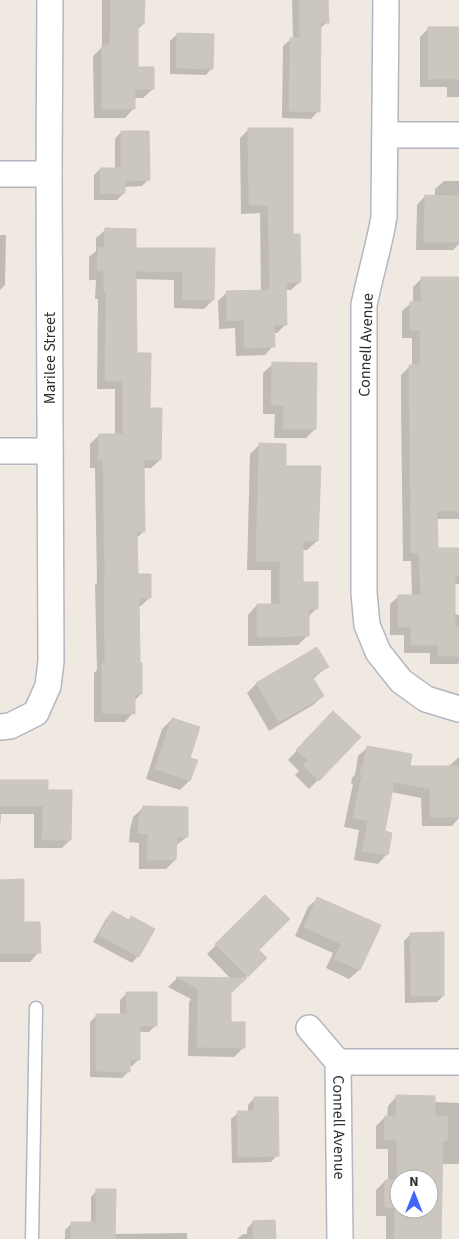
<svg xmlns="http://www.w3.org/2000/svg" width="459" height="1239" viewBox="0 0 459 1239" font-family="'Source Sans 3',sans-serif">
  <style>
    .shadow { fill: #0003; fill-rule: evenodd }
    .building { fill: #cbc7bf; stroke: #cbc5ba; fill-rule: evenodd }
    .lines { fill: none; stroke-linecap: round; stroke-linejoin: round }
    .service-casing { stroke: #b4b7c1; stroke-width: 15 }
    .minor-casing { stroke: #b4b7c1; stroke-width: 28 }
    .service { stroke: #fff; stroke-width: 12 }
    .minor { stroke: #fff; stroke-width: 25 }
    .labels { text-anchor: middle; dominant-baseline: central; stroke-width: 4; stroke-linejoin: round; paint-order: stroke }
    .street-label { font-size: 16px; fill: #2e2e2e; stroke: #fff }
  </style>
  <rect width="100%" height="100%" fill="#efe9e1"/>
  <path class="shadow" d="M102 0H144L143 24 137 30V69L153 89 143 98H134V108L125 118H94L93 56 102 47Z
    M292 0H327V22L319 30 318 111 311 119 282 118 283 46 291 39H293Z
    M429 28 459 29V97H447V87H420V37Z
    M177 34 212 68 206 75 170 74V41Z
    M249 129 292 236 300 282 291 290H285L286 324 277 333H273V346L265 355 236 356 235 328 219 329 218 301 227 292H261L260 213 241 214 240 138Z
    M121 132 148 180 142 186 124 187V193L117 200H94V175L100 169H115V139Z
    M444 181H459V244L453 250H416L417 205 425 196H435V189Z
    M105 230 134 249H214L213 300 204 309 174 308V280L135 279 136 354 160 460 151 468H143L144 531 136 539 137 575 150 597 141 606H138L141 694 134 701 133 713 125 722H94V673L97 670 95 585 97 583 95 468H90V444L99 435H115V389H97L98 299H95L96 280H89V257L96 251V238Z
    M0 235H6L5 285 0 290Z
    M422 278H459V519H436L437 550 459 549V584H454V614L459 615V662L458 664H430V653H404V635H390V604L399 596H412L411 561H403L401 402V375L410 366H412V338H402V311L411 303H413V287Z
    M273 364 315 429 306 438H274L275 414H263V373Z
    M259 445 285 467 317 541 307 550H302L301 583 317 608 307 618V636L298 645 248 646V615L257 605H271V570H247L250 454Z
    M317 648 328 666 313 679 323 696 313 705 269 731 247 693 256 684Z
    M172 719 188 759 189 781 180 790 146 779 162 729Z
    M324 722 318 780 309 789 295 775 299 771 288 760Z
    M368 747 408 768 448 767 459 757V818L452 826H422L421 798 391 792 383 832 387 854 378 864 354 860 359 830 344 827 353 784 351 783 352 778 355 775 358 756Z
    M0 781 47 792 70 840 62 848H34V814H1L0 828Z
    M143 808 187 837 175 846V860L166 869H139V843L129 842 130 829 133 817Z
    M0 881 39 952 30 962H0Z
    M265 896 257 950 265 958 230 993V1024L244 1047 234 1057 188 1056 189 1002 191 999 168 987 177 978 231 979 207 954Z
    M318 898 379 926 359 970 349 979 326 968 333 953 295 936 308 907Z
    M112 912 128 921 138 956 132 963 93 942 106 919Z
    M411 934 443 996 437 1002 405 1003 404 941Z
    M127 993 156 1025 149 1032H139V1059L132 1066H129V1071L122 1078 90 1077V1022L97 1015H120V1000Z
    M397 1096 434 1102 459 1103V1164H442L440 1239H386V1216H376V1190L385 1181H388V1149H376V1126L385 1117H387L388 1106ZM399 1179H429V1209H399Z
    M254 1098 277 1155 271 1162 232 1163 231 1119 238 1113 248 1112V1105Z
    M97 1190 114 1234 187 1233V1239H65V1230L71 1224 91 1223V1197Z
    M253 1222 274 1239H237L243 1234H247V1229Z"/>
  <path class="building" d="M111 0H145L144 24H138V67H154V89H135V109H102V45H110Z
    M299 0H328L329 23H321L320 112 289 111 290 38H300Z
    M428 27H459V79H428Z
    M177 33 214 34 213 69 176 68Z
    M248 128H293V234H300L301 282H286L287 325H274L275 347 244 348V320L227 321 226 291 270 290 268 205H249Z
    M121 131H149L150 180 125 181V193L100 194V168H121Z
    M425 195 459 196V242H424Z
    M105 228 136 229V248H215L214 300H182L183 272 136 271 137 353H151L150 408H162L161 460H144L145 532H137L138 574H151V598H139L140 663H142V694H135V714L102 713V663H105L104 575H105L103 460H98L99 434H123V381H105L106 291H104V271H97L98 247 104 248Z
    M421 277H459V511H437L438 548H459V576L455 577V627H459V656H438V645H411V627H398V595H421L419 553H411L409 365H420V330H410V302L421 301Z
    M272 362 317 363 316 429H283L284 405H271Z
    M259 443 286 444V466H321L318 541H303V582H318V609H309V636L257 637V604H280V561H256Z
    M317 647 329 667 312 676 324 696 279 722 256 683Z
    M333 711 361 737 319 781 303 765 308 760 296 750Z
    M172 718 200 727 190 758 198 760 190 781 155 769Z
    M367 746 412 754 410 766H459V817H430V789L394 782 385 831 392 833 388 855 362 851 368 821 353 818 362 775 360 774 361 767H363Z
    M0 780H48V790H72L71 840H42L43 806H0Z
    M143 806 188 807V837H177L176 860H147L148 834 138 833 139 818Z
    M24 879V922H40L41 953H0V880Z
    M265 895 290 919 259 950 267 958 248 977 215 944Z
    M317 897 381 925 360 970 334 959 341 944 304 927Z
    M112 911 129 920 131 916 155 929 139 957 99 935Z
    M444 932V996H411L410 933Z
    M176 977 247 978 231 993V1022H245V1048L197 1047 198 991H202Z
    M126 992H157V1026H140V1060H130V1072L96 1071V1014H127Z
    M396 1095 435 1096V1116H448L447 1141H443L441 1239H394L395 1208 384 1207 385 1180H397V1140H384L385 1116H396ZM399 1179H429V1209H399Z
    M254 1097H278L279 1156 238 1157 237 1111H254Z
    M96 1189H116L115 1239H71V1222H96Z
    M275 1220 276 1239H253V1221Z"/>
  <g class="lines">
    <defs>
      <path id="service" d="M32 1239 36 1008"/>
      <g id="minor">
        <path d="M386 0 384 217C379 247 370 275 364 305V593L367 625 378 652 401 681 426 699 459 709"/>
        <path d="M385 135H459"/>
        <path d="M0 174H49"/>
        <path d="M0 451H50"/>
        <path d="M0 727 10 726 36 713 48 686 51 661 49 174 50 0"/>
        <path id="s1" d="M309 1028 338 1062 340 1239"/>
        <path d="M338 1062H459"/>
      </g>
    </defs>
    <use href="#service" class="service-casing"/>
    <use href="#minor" class="minor-casing"/>
    <use href="#service" class="service"/>
    <use href="#minor" class="minor"/>
  </g>
  <g class="labels">
    <g class="street-label">
      <text transform="translate(366 345) rotate(-88)">Connell Avenue</text>
      <text transform="translate(50 358) rotate(-90)">Marilee Street</text>
      <text stroke="none"><textPath href="#s1" startOffset="110">Connell Avenue</textPath></text>
    </g>
  </g>
  <g transform="translate(414 1194)"><circle r="24" fill="#ffffff" stroke="#ababab"/>
  <path d="M0-4L9 19L0 12L-9 19Z" fill="#4264fb"/>
  <text y="-8" font-size="14" font-weight="bold" text-anchor="middle" fill="#2e2e2e">N</text>
  </g>
</svg>
